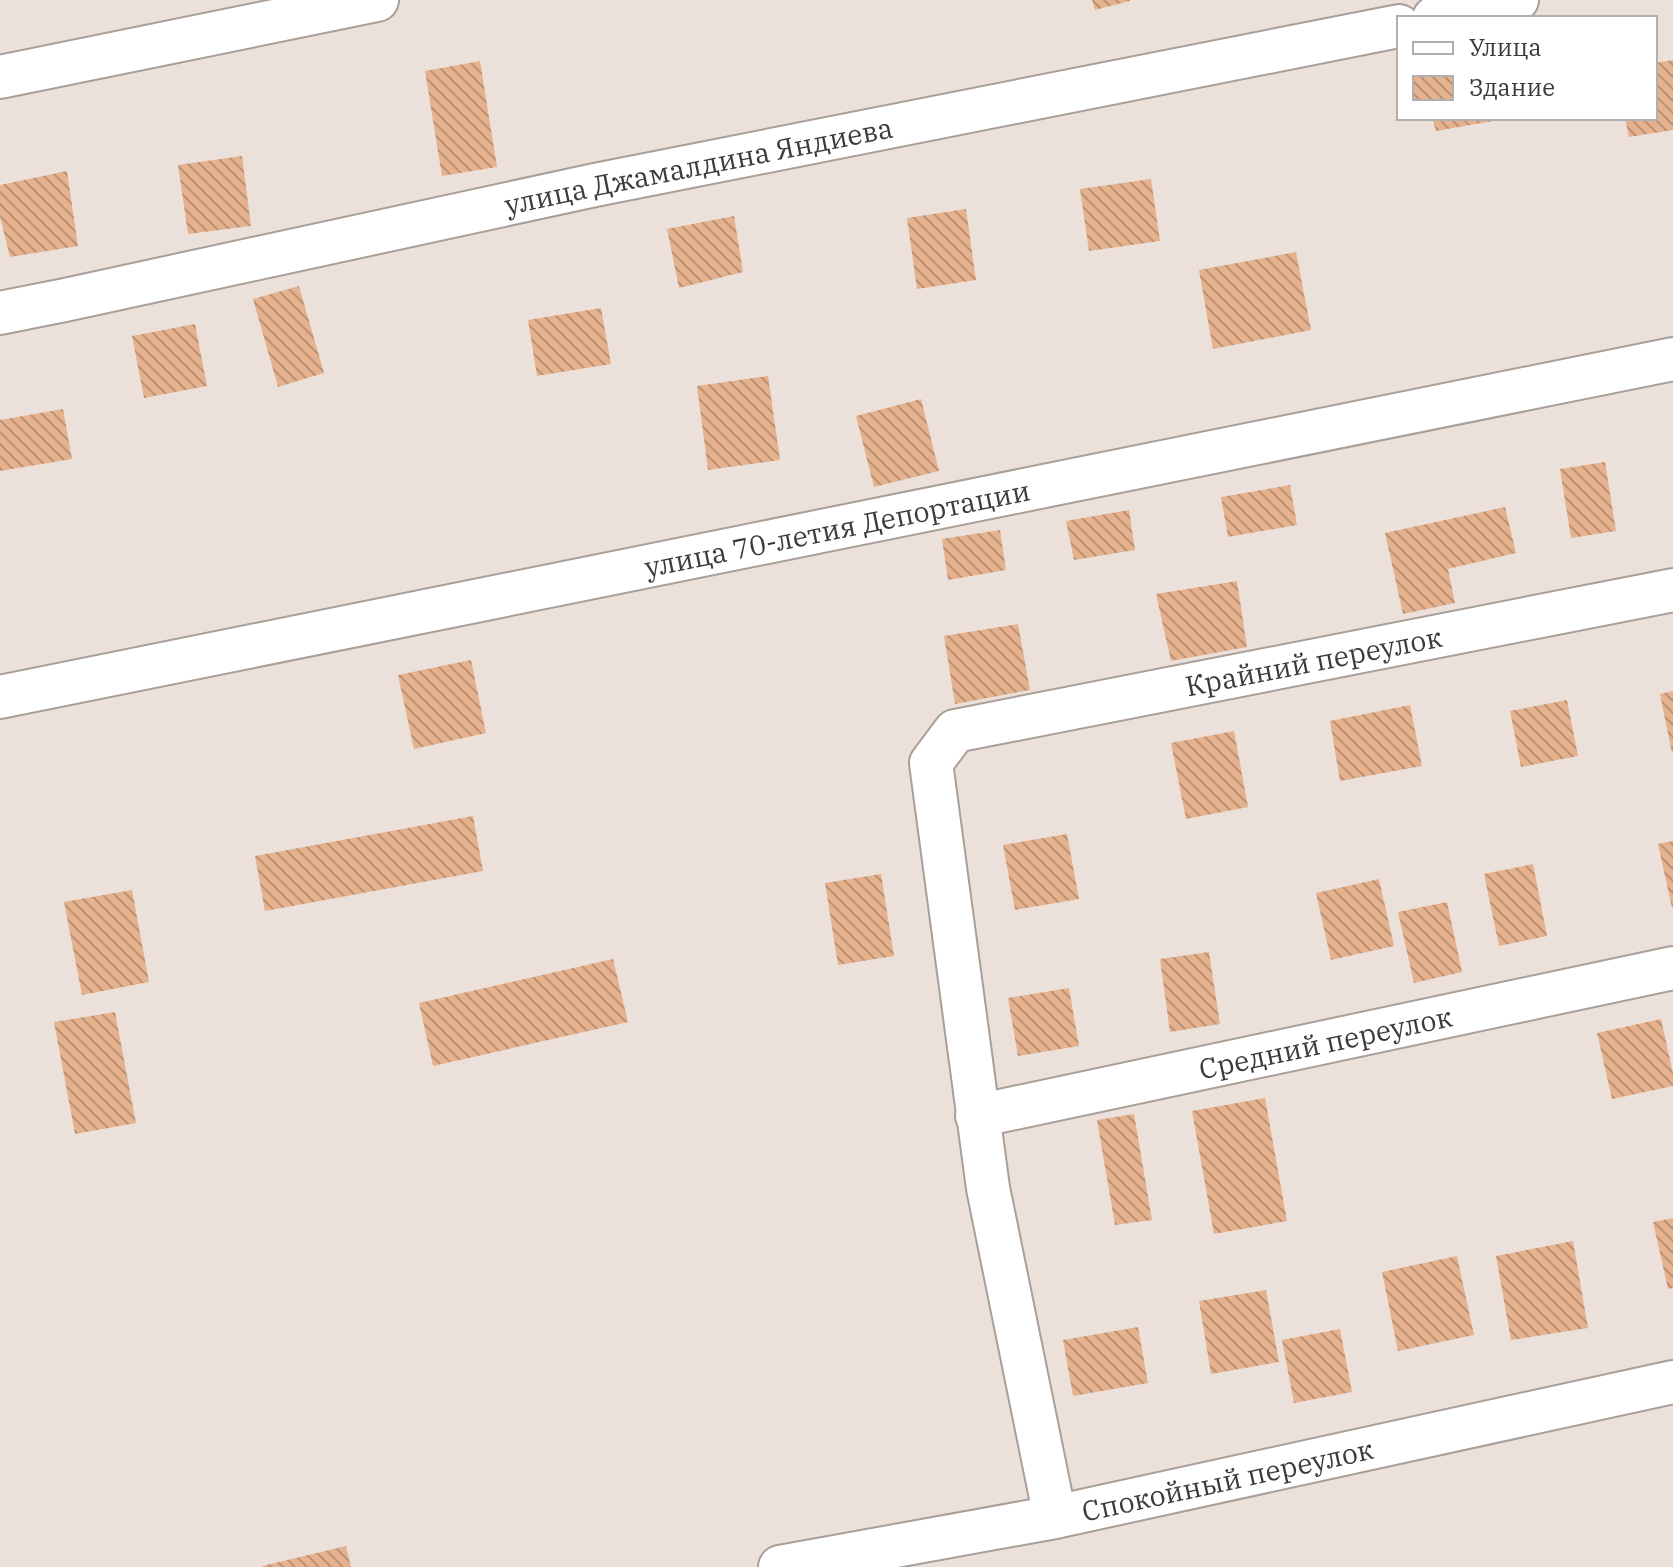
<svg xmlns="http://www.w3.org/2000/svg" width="1673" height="1567" viewBox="0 0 1673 1567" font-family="'IBM Plex Serif',serif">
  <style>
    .building { fill: url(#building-back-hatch) }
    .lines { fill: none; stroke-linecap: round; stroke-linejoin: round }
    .minor-casing { stroke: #a99f98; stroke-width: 46 }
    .minor { stroke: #fff; stroke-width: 42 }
    .labels { text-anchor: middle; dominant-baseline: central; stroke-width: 7; stroke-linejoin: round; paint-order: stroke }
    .street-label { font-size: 28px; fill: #3e3a37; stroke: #fff }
  </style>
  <defs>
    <pattern id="building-back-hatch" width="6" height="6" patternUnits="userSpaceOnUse" patternTransform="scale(2)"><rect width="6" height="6" fill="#e6b28e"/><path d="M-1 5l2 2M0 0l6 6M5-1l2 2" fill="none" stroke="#bc9275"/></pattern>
  </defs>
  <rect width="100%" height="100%" fill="#ece1da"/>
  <path class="building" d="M1092 0H1130V1L1095 10Z
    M1673 60V130L1629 137 1625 118H1655V63Z
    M480 61 497 167 442 176 425 71Z
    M1432 118H1499V120L1436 131Z
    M242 156 251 226 188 234 178 165Z
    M67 171 78 246 10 257 0 217V185Z
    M1151 179 1160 241 1089 251 1080 189Z
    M966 209 976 280 917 289 907 218Z
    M734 216 743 272 679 288 667 229Z
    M1296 252 1311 330 1213 349 1199 270Z
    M299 286 324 373 278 387 253 299Z
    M601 308 611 364 537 376 528 320Z
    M195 324 207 386 144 398 132 336Z
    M768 376 780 460 708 470 697 386Z
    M921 399 939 471 874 487 856 416Z
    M63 409 72 459 0 471V420Z
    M1605 462 1616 531 1571 538 1560 469Z
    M1290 485 1297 525 1228 537 1221 497Z
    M1505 507 1516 553 1448 569 1455 603 1403 614 1385 533Z
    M1129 510 1135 550 1074 560 1066 521Z
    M1000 530 1006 570 948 580 942 539Z
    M1237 581 1247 647 1171 661 1156 594Z
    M1018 624 1030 690 955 704 944 636Z
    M471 660 486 733 414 749 398 675Z
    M1673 691V752L1672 753 1660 694Z
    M1567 700 1578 756 1521 767 1510 711Z
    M1410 705 1422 766 1340 781 1330 721Z
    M1234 731 1248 807 1186 819 1171 743Z
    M473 816 483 871 265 911 255 856Z
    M1067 834 1079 899 1015 910 1003 845Z
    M1673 841V908H1672L1658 844Z
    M1533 864 1547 936 1499 946 1484 874Z
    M881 874 894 956 838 965 825 883Z
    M1379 879 1394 946 1331 960 1316 893Z
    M132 890 149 982 82 995 64 902Z
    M1447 902 1462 972 1414 983 1398 912Z
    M1209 952 1220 1024 1170 1032 1160 959Z
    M613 959 628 1022 433 1066 419 1003Z
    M1069 988 1079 1046 1018 1056 1008 998Z
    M115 1012 136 1123 75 1134 54 1022Z
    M1661 1019 1673 1073V1086L1612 1099 1597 1033Z
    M1265 1098 1287 1221 1214 1234 1192 1111Z
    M1134 1114 1152 1220 1115 1225 1097 1120Z
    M1673 1218V1288L1668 1289 1653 1222Z
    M1573 1241 1588 1328 1511 1340 1496 1256Z
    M1457 1256 1474 1335 1398 1351 1382 1272Z
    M1266 1290 1279 1362 1211 1374 1199 1301Z
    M1138 1327 1148 1383 1073 1396 1063 1340Z
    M1340 1329 1352 1392 1294 1403 1282 1340Z
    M346 1546 351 1567H262V1566Z"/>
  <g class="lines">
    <defs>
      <g id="minor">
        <path d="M1434 18 1517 0"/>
        <path d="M0 77 377 0"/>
        <path id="s1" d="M0 313 65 300 595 185 1399 26"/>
        <path id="s2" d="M0 697 1673 359"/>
        <path id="s3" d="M977 1116 1673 968"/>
        <path id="s4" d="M1055 1517 988 1188 931 763 955 731 1673 590"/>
        <path id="s5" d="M780 1567 1055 1517 1673 1382"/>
      </g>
    </defs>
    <use href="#minor" class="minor-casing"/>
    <use href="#minor" class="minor"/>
  </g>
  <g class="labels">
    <g class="street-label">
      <text stroke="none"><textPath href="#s1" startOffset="714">улица Джамалдина Яндиева</textPath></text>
      <text stroke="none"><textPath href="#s2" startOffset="854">улица 70-летия Депортации</textPath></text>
      <text stroke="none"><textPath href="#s4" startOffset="1170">Крайний переулок</textPath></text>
      <text stroke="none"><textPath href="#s3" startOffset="356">Средний переулок</textPath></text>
      <text stroke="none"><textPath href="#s5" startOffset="456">Спокойный переулок</textPath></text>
    </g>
  </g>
  <rect x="1397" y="16" width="260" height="104" fill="#ffffff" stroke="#b2b0af" stroke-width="2"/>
  <rect x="1413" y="42" width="40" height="12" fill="#ffffff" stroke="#b2b0af" stroke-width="2"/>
  <text x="1469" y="56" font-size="24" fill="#3e3a37">Улица</text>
  <rect x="1413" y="76" width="40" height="24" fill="url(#building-back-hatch)" stroke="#b2b0af" stroke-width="2"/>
  <text x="1469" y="96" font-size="24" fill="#3e3a37">Здание</text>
</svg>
